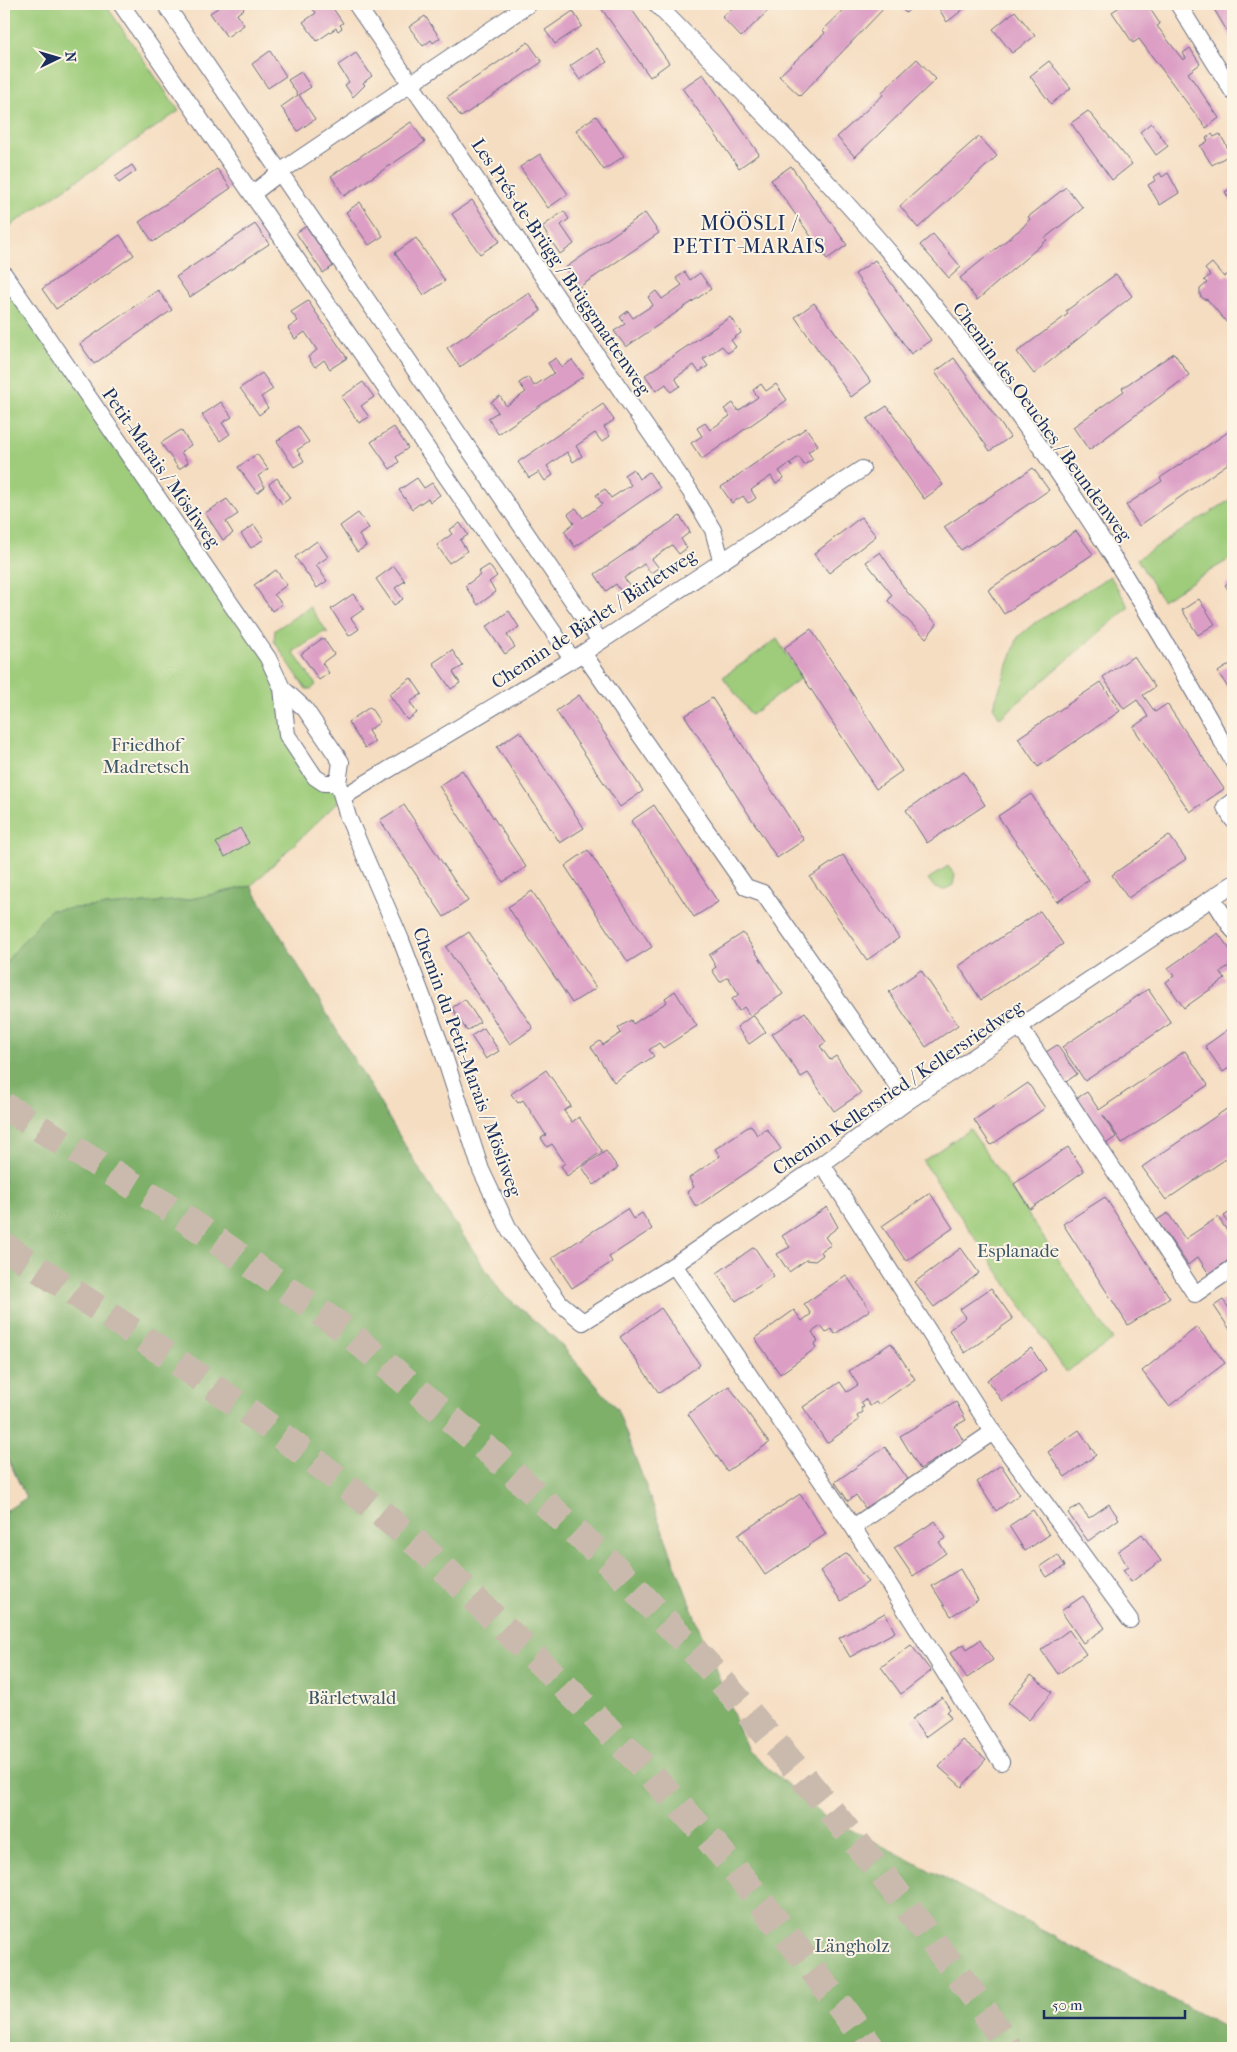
<svg xmlns="http://www.w3.org/2000/svg" width="1237" height="2052" viewBox="0 0 1237 2052" font-family="'IM FELL French Canon',serif">
  <style>
    .green { fill: #9ecc7a; stroke: #5c7e6c }
    .forest { fill: #7eb06a; stroke: #4c7064 }
    .building { fill: #dc9ec5 }
    .lines { fill: none; stroke-linecap: round; stroke-linejoin: round }
    .motorway-tunnel { stroke: #c9baad; stroke-width: 28; stroke-dasharray: 28 14; stroke-linecap: butt }
    .minor-casing { stroke: #676c81; stroke-width: 18 }
    .minor { stroke: #fff; stroke-width: 16 }
    .labels { text-anchor: middle; dominant-baseline: central; stroke-width: 4; stroke-linejoin: round; paint-order: stroke }
    .street-label { font-size: 19px; fill: #1b2f5e; stroke: #fcf5e5 }
    .park-label { font-size: 19px; fill: #3c5665; stroke: #fcf5e5 }
    .neighbourhood-label { font-size: 20px; letter-spacing: 1px; fill: #1b2f5e; stroke: #fcf5e5 }
  </style>
  <rect width="100%" height="100%" fill="#fcf5e5"/>
  <filter id="ink" filterUnits="userSpaceOnUse"><feTurbulence type="fractalNoise" baseFrequency=".02" numOctaves="2"/><feDisplacementMap in="SourceGraphic" scale="10" xChannelSelector="R" yChannelSelector="G"/><feConvolveMatrix kernelMatrix="1 2 1 2 8 2 1 2 1" color-interpolation-filters="sRGB"/></filter>
  <filter id="wash" filterUnits="userSpaceOnUse"><feTurbulence type="fractalNoise" baseFrequency=".0096" numOctaves="4" result="noise"/><feDisplacementMap in="SourceGraphic" scale="20" xChannelSelector="R" yChannelSelector="G"/><feGaussianBlur stdDeviation="1.12" result="paint"/><feColorMatrix in="noise" values="0 0 0 0 0 0 0 0 0 0 0 0 0 0 0 0 0 1.4 0 .05"/><feComposite in="paint" operator="in"/></filter>
  <g filter="url(#wash)">
    <rect width="100%" height="100%" fill="#f5ddc1"/>
    <path class="green" d="M4 4H105L179 111 4 230Z
      M4 274 268 658 287 735 343 797 251 886 186 900 51 910 4 964Z
      M1233 498V557L1162 600 1137 559Z
      M1110 576 1129 607 1000 718 993 707 1018 637 1032 625Z
      M310 607 328 633 324 632 293 652 316 685 311 689H306L274 641 275 630Z
      M777 639 801 678 751 715 723 677Z
      M948 866 955 875 953 885 944 890 935 888 928 879Z
      M970 1129 1113 1340 1066 1372 923 1161Z"/>
    <path class="forest" d="M251 886 422 1174 501 1292 556 1339 617 1409 701 1633 748 1751 824 1816 910 1860 1233 2032V2048H4V1512L26 1498 4 1450V964L50 910 186 900Z"/>
    <g id="blocks">
      <path class="building" d="M224 4H241L244 9 237 14 244 25 227 37 210 13Z
        M309 4H330L343 23 340 25 342 28 338 31 336 28 317 41 303 22 316 13Z
        M598 4H628L669 63 650 77Z
        M737 4H775L741 37 722 17Z
        M850 4 887 5 800 96 779 76 825 33 823 30Z
        M901 4H910L912 7 906 13 899 6Z
        M936 4H970L947 22Z
        M1124 4H1147L1160 24 1157 26 1183 60 1186 58 1183 53 1190 48 1200 64 1188 73 1219 118 1206 128 1139 39 1133 43 1112 12Z
        M1211 4H1233V41Z
        M573 11 582 26 555 44 545 30Z
        M1015 11 1035 36 1012 53 993 29Z
        M425 16 440 38 433 43 431 40 423 46 409 27Z
        M528 42 542 62 461 117 447 97Z
        M597 48 607 62 580 80 570 66Z
        M270 51 286 76 268 88 252 64Z
        M356 53 372 76 363 83 365 85 353 97 345 85 349 82 338 65Z
        M917 59 936 79 855 157 837 137 883 95 881 93Z
        M1049 61 1071 88 1051 104 1030 76Z
        M301 72 311 87 299 95 315 119 298 131 281 107 298 95 288 80Z
        M703 74 759 154 739 168 682 88Z
        M1088 111 1132 164 1112 180 1071 123Z
        M596 116 624 156 604 170 576 130Z
        M411 122 425 142 344 196 331 176Z
        M1151 123 1168 146 1156 155 1140 132Z
        M1212 134 1214 137 1220 134 1231 154 1212 165 1200 146 1208 141 1206 138Z
        M979 136 997 156 918 228 900 206Z
        M540 154 568 194 548 208 520 167Z
        M132 165 136 171 119 183 115 177Z
        M791 166 847 245 827 259 771 180Z
        M217 169 231 188 153 242 139 222Z
        M1160 173 1162 177 1168 173 1179 193 1160 205 1148 185 1156 180 1154 177Z
        M1066 187 1083 208 1045 238 1047 240 977 300 960 278 1023 227 1030 219 1028 217Z
        M1233 187V205L1225 192Z
        M472 200 500 241 480 254 452 214Z
        M360 202 383 236 369 245 346 212Z
        M564 211 569 219 561 225 574 244 560 254 542 227Z
        M645 213 659 233 578 288 565 268Z
        M255 224 269 244 190 297 176 277Z
        M306 226 333 266 323 273 296 233Z
        M933 234 961 267 949 278 920 245Z
        M120 235 134 255 56 309 42 289Z
        M416 238 445 281 424 295 395 253Z
        M875 260 931 340 911 354 855 274Z
        M1212 263 1224 277 1228 274 1233 280 1231 284 1233 287V318L1227 323 1208 300 1204 299 1200 296V289L1207 283 1204 280 1210 275 1205 269Z
        M685 272 690 280 700 273 711 289 626 347 614 331 625 324 620 317 628 311 633 318 653 305 648 297 656 291 662 299 682 285 676 278Z
        M1116 274 1132 296 1034 374 1017 352 1068 314 1066 311Z
        M158 290 172 310 94 364 80 344Z
        M529 293 541 311 460 367 447 348Z
        M308 301 347 358 330 369 324 360 315 367 311 362 308 357 317 350 305 332 295 339 288 328 298 321 291 312Z
        M814 303 871 382 851 397 795 317Z
        M730 317 741 333 731 340 736 347 728 353 722 346 703 359 708 366 699 372 694 365 675 378 680 386 675 389 671 392 666 384 656 391 645 375Z
        M1174 353 1189 375 1089 450 1073 427 1124 391 1122 388Z
        M556 358 562 367 572 360 584 376 498 434 488 418 498 412 491 402 500 396 506 406 526 392 519 383 528 377 534 386 554 373 548 363Z
        M954 358 1010 437 990 451 935 372Z
        M262 373 273 389 261 397 268 408 259 415 240 388Z
        M363 382 374 397 361 406 369 417 359 423 341 397Z
        M761 384 766 391 776 384 787 400 702 459 691 443 702 436 697 428 705 423 710 430 730 416 724 409 733 403 738 411 758 397 753 390Z
        M221 402 232 417 222 423 230 434 220 441 202 415Z
        M603 404 614 420 604 427 610 436 602 442 595 433 576 446 582 456 573 462 567 452 547 466 553 475 545 481 539 472 529 478 518 462Z
        M887 406 943 485 924 499 867 419Z
        M298 426 309 442 297 450 304 461 294 467 277 441Z
        M394 427 408 448 396 457 399 462 390 469 371 442Z
        M806 428 818 445 808 452 813 459 804 465 799 457 790 463 792 467 789 464 779 471 784 478 776 484 771 476 751 490 756 498 752 501 748 503 743 496 732 503 721 487Z
        M181 430 191 445 181 452 188 463 179 469 161 443Z
        M1231 430 1233 433V460L1139 526 1126 505 1162 481 1160 478Z
        M257 454 268 469 258 476 265 487 257 493 238 467Z
        M1033 468 1049 490 961 550 944 527Z
        M633 469 639 479 649 472 660 488 575 547 564 531 574 523 568 514 576 508 583 518 593 511 602 504 596 495 605 489 611 498 631 485 624 475Z
        M277 478 290 498 282 504 269 484Z
        M417 478 424 488 432 483 440 495 430 502 428 498 412 509 399 490Z
        M227 499 238 514 226 522 233 533 223 540 205 513Z
        M358 513 369 528 359 535 366 546 357 552 340 526Z
        M680 516 690 532 681 539 687 548 679 554 672 545 652 559 659 568 655 570 651 573 644 564 624 578 631 587 626 590 622 593 616 584 606 591 595 574Z
        M861 517 876 536 829 573 814 554Z
        M460 523 468 535 460 540 467 551 449 563 437 545 452 534 449 530Z
        M254 525 264 539 251 548 241 534Z
        M1076 531 1093 554 1004 614 988 590Z
        M317 541 328 557 316 565 327 581 317 588 295 557Z
        M880 552 907 592 937 624 926 638 888 601 892 595 866 562Z
        M489 565 497 576 489 582 496 592 478 605 465 586 480 575 478 572Z
        M394 566 405 581 395 588 403 599 394 605 376 579Z
        M276 570 287 585 274 594 282 604 272 611 254 585Z
        M1233 580V597L1225 585Z
        M353 594 364 609 351 618 359 629 349 636 331 609Z
        M1199 599 1215 624 1198 635 1182 610Z
        M509 611 519 627 507 635 515 647 505 654 486 627Z
        M811 629 902 771 876 789 784 648Z
        M323 638 334 654 322 663 329 673 319 680 301 654Z
        M452 650 463 666 453 672 460 683 451 689 433 663Z
        M1134 656 1155 687 1143 695 1155 712 1167 704 1224 789 1190 812 1133 727 1148 717 1144 710 1137 700 1124 709 1103 677Z
        M1233 662V696L1218 672Z
        M411 678 422 694 410 702 417 713 407 720 389 694Z
        M1101 682 1120 711 1038 767 1018 738Z
        M579 695 643 791 620 807 556 711Z
        M712 698 804 840 777 858 685 716Z
        M370 707 380 722 368 731 375 742 365 748 348 722Z
        M520 731 584 828 560 843 497 747Z
        M462 770 526 867 503 882 439 786Z
        M964 772 985 805 927 843 906 810Z
        M1031 794 1089 880 1057 902 998 816Z
        M404 805 468 901 444 917 380 820Z
        M654 805 718 902 694 917 631 821Z
        M240 828 249 843 225 857 216 843Z
        M1169 835 1186 859 1128 898 1112 875Z
        M588 850 652 947 628 962 565 866Z
        M843 855 899 938 867 960 810 877Z
        M532 891 596 988 572 1003 508 907Z
        M1040 911 1063 944 981 1000 959 966Z
        M469 932 533 1028 510 1044 446 947Z
        M743 933 783 994 750 1016 744 1007 739 1011 732 999 739 994 728 977 720 982 712 970 716 967 709 955Z
        M1218 933 1233 954V963L1220 972 1225 979 1184 1008 1166 982 1174 976 1168 968Z
        M921 970 958 1025 926 1047 889 992Z
        M1148 989 1171 1023 1085 1081 1062 1047Z
        M675 991 697 1026 663 1048 659 1043 649 1050 654 1056 614 1082 591 1047 600 1041 603 1045 621 1033 618 1028 631 1020 633 1024 667 1002 665 998Z
        M465 999 480 1022 467 1031 452 1008Z
        M805 1012 826 1042 820 1046 830 1060 836 1056 861 1093 834 1111 808 1073 801 1077 772 1034Z
        M753 1015 766 1032 749 1044 737 1027Z
        M1233 1026V1065L1223 1072 1205 1046Z
        M484 1028 499 1051 486 1059 471 1036Z
        M1057 1045 1077 1074 1063 1084 1043 1054Z
        M1185 1051 1208 1085 1122 1143 1103 1115 1116 1137 1104 1145 1074 1100 1087 1092 1099 1110Z
        M546 1070 571 1106 564 1111 572 1122 579 1117 602 1151 567 1176 561 1166 565 1163 552 1144 547 1147 541 1138 546 1135 523 1100 518 1103 511 1094Z
        M1028 1083 1045 1108 991 1145 974 1120Z
        M1228 1108 1233 1116V1154L1166 1200 1142 1167Z
        M751 1125 757 1135 767 1129 781 1149 696 1207 687 1192 694 1187 689 1178 720 1156 715 1149Z
        M1068 1147 1084 1171 1030 1209 1014 1184Z
        M606 1151 618 1168 594 1185 582 1167Z
        M930 1193 953 1228 906 1261 882 1226Z
        M1105 1197 1170 1298 1128 1325 1063 1224Z
        M827 1207 838 1227 825 1237 831 1245 821 1251 823 1255 815 1261 806 1260 789 1272 777 1254 790 1247 782 1236Z
        M627 1209 633 1219 642 1213 652 1229 609 1257 612 1262 572 1288 552 1258Z
        M1233 1210V1230L1224 1216Z
        M1168 1213 1185 1239 1218 1217 1233 1240V1257L1209 1274 1198 1257 1188 1265 1157 1220Z
        M754 1247 774 1276 736 1301 717 1273Z
        M961 1248 979 1273 934 1307 915 1282Z
        M846 1275 870 1310 835 1334 831 1329 826 1333 821 1326 812 1332 818 1341 814 1344 816 1348 780 1374 755 1338 794 1310 802 1321 811 1314 804 1304Z
        M991 1288 1013 1319 965 1353 949 1330 966 1317 960 1309Z
        M1223 1300 1233 1314V1334L1214 1306Z
        M661 1308 700 1365 659 1393 620 1337Z
        M1197 1327 1225 1363 1169 1406 1142 1371Z
        M891 1343 915 1379 878 1405 876 1402 870 1406 865 1399 861 1402 864 1407 861 1408 863 1412 857 1416 859 1420 827 1443 803 1407 840 1382 847 1392 858 1385 849 1371Z
        M1031 1348 1046 1370 1002 1401 987 1380Z
        M729 1386 769 1443 727 1471 688 1414Z
        M956 1402 966 1420 955 1426 964 1442 920 1469 900 1436Z
        M1079 1430 1096 1455 1065 1477 1048 1452Z
        M885 1447 908 1479 866 1509 856 1495 848 1501 835 1482Z
        M1001 1465 1020 1494 996 1511 977 1482Z
        M800 1494 826 1534 765 1575 738 1535Z
        M1109 1504 1119 1519 1088 1541 1068 1513 1079 1505 1089 1518Z
        M1033 1510 1049 1535 1025 1551 1009 1526Z
        M935 1521 946 1538 939 1542 946 1553 913 1576 894 1548Z
        M1142 1534 1161 1561 1131 1582 1123 1570 1128 1567 1118 1551Z
        M847 1553 868 1582 841 1601 820 1571Z
        M1058 1555 1065 1566 1047 1577 1040 1567Z
        M960 1569 978 1600 951 1616 932 1586Z
        M1083 1596 1105 1628 1083 1643 1061 1611Z
        M885 1613 895 1632 850 1657 839 1638Z
        M1069 1630 1086 1654 1058 1674 1041 1650Z
        M980 1640 993 1660 967 1678 950 1653 964 1644 967 1649Z
        M911 1645 931 1671 901 1694 881 1667Z
        M1031 1675 1052 1692 1029 1720 1008 1703Z
        M942 1697 950 1709 947 1712 951 1718 925 1737 912 1719Z
        M963 1740 986 1759 962 1787 939 1767Z"/>
    </g>
  </g>
  <g filter="url(#ink)">
    <use href="#blocks" fill-opacity="0" stroke="#676c81" stroke-width="1"/>
    <g class="lines">
      <path class="motorway-tunnel" d="M4 1106 171 1209 340 1326 497 1458 616 1569 712 1670 798 1771 882 1874 977 2000 1009 2048
        M4 1246C142 1337 280 1428 407 1535 439 1562 468 1593 498 1622 576 1696 652 1772 722 1854 774 1917 823 1983 871 2048"/>
      <defs>
        <path id="minor" d="M121 4 572 659
          M165 4 600 641
          M356 4 690 491 713 530 721 560
          M656 4C773 122 889 242 989 376 1081 498 1159 628 1233 761
          M1178 4 1233 92
          M252 194 286 168 529 4
          M4 274 268 658 282 688 287 735 315 777 324 783H338
          M583 653 746 887 763 893 908 1101
          M282 688 305 709 341 762 338 783 348 817 401 940 441 1046 481 1170 509 1229 534 1267 560 1303 583 1322 674 1265 822 1164 908 1101 1233 884
          M343 797 583 653 862 469
          M1233 801 1225 807 1233 820
          M1213 899 1233 930
          M1020 1027 1195 1294 1233 1268
          M822 1164 993 1432 1130 1620
          M674 1265 853 1527 1001 1762
          M853 1527 993 1432"/>
      </defs>
      <use href="#minor" class="minor-casing"/>
      <use href="#minor" class="minor"/>
    </g>
  </g>
  <g class="labels">
    <g class="street-label">
      <text transform="translate(561 267) rotate(56)">Les Prés-de-Brügg / Brüggmattenweg</text>
      <text transform="translate(1042 422) rotate(54)">Chemin des Oeuches / Beundenweg</text>
      <text transform="translate(161 468) rotate(55)">Petit-Marais / Mösliweg</text>
      <text transform="translate(594 619) rotate(-33)">Chemin de Bärlet / Bärletweg</text>
      <text transform="translate(467 1062) rotate(70)">Chemin du Petit-Marais / Mösliweg</text>
      <text transform="translate(898 1088) rotate(-34)">Chemin Kellersried / Kellersriedweg</text>
    </g>
    <g class="park-label">
      <text x="146" y="745">Friedhof<tspan x="146" dy="22">Madretsch</tspan></text>
      <text x="1018" y="1251">Esplanade</text>
      <text x="352" y="1698">Bärletwald</text>
      <text x="852" y="1946">Längholz</text>
    </g>
    <g class="neighbourhood-label">
      <text x="749" y="223">MÖÖSLI /<tspan x="749" dy="23">PETIT-MARAIS</tspan></text>
    </g>
  </g>
  <rect width="1237" height="2052" fill="none" stroke="#fcf5e5" stroke-width="20"/>
  <g transform="translate(58 58) rotate(85)" stroke="#fcf5e5" stroke-width="4" paint-order="stroke">
  <path d="M0-4L9 19L0 12L-9 19Z" fill="#1b2f5e"/>
  <text y="-8" font-size="14" font-weight="bold" text-anchor="middle" fill="#1b2f5e">N</text>
  </g>
  <path d="M1044 2010v8h141v-8" fill="none" stroke="#1b2f5e" stroke-width="2.5"/>
  <text x="1052" y="2010" font-size="15" fill="#1b2f5e" stroke="#fcf5e5" stroke-width="4" paint-order="stroke">50 m</text>
</svg>
